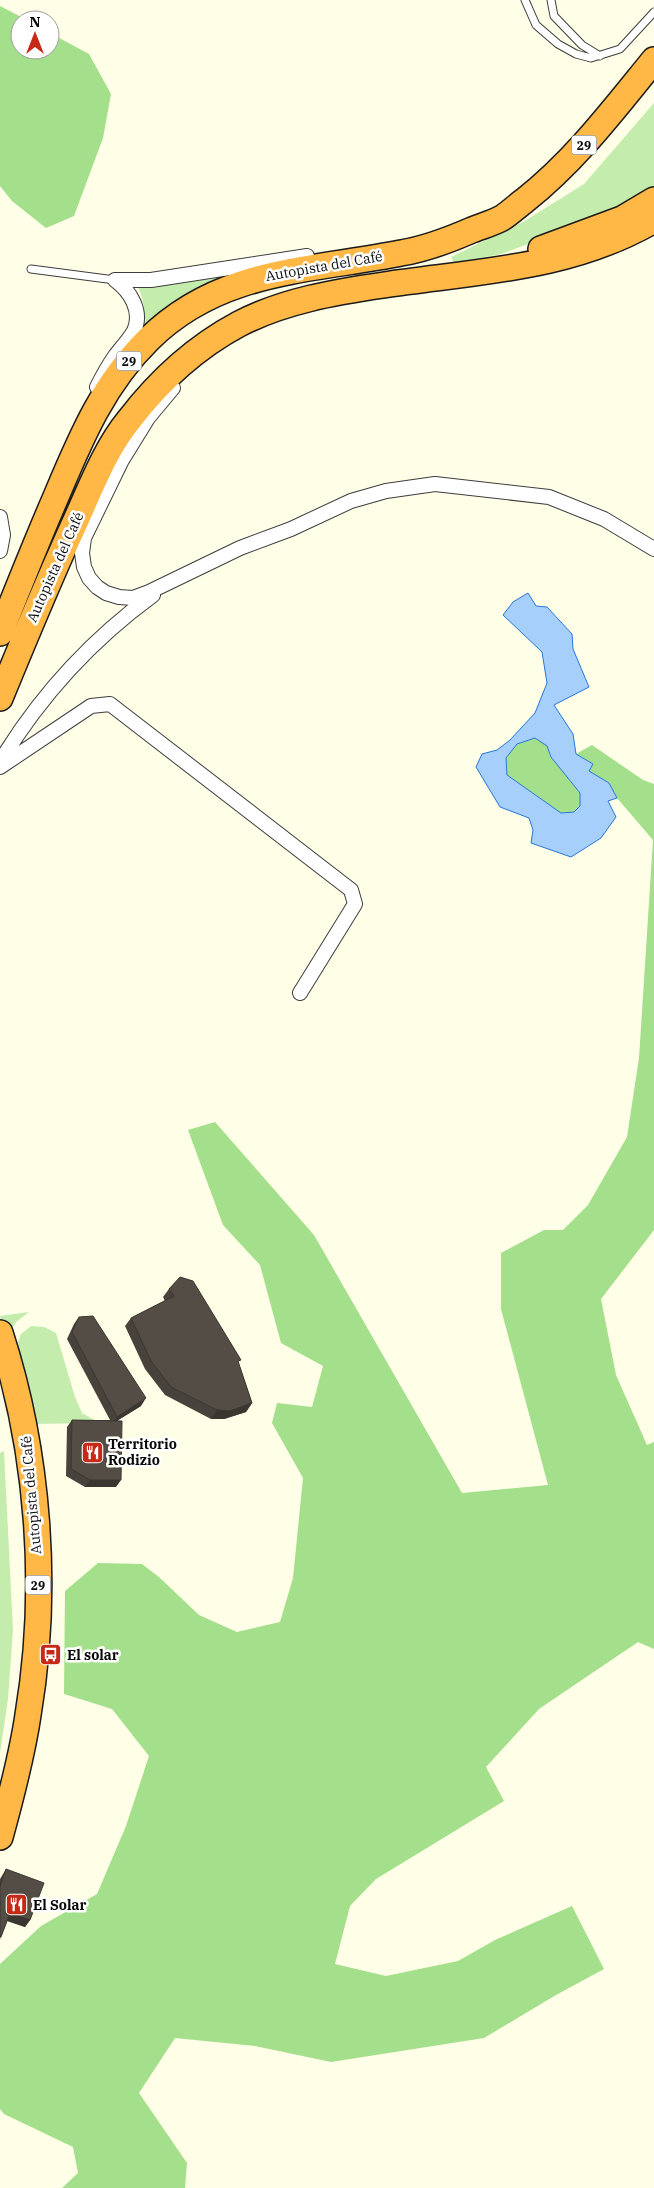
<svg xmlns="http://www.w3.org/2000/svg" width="654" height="2188" viewBox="0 0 654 2188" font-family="'IBM Plex Serif',serif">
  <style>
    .green { fill: #c4edad }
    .forest { fill: #a4df8b }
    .water { fill: #a6cffc; stroke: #2677da; fill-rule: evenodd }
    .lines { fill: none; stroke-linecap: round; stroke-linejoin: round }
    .lane-casing { stroke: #3d3d3d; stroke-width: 9 }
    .street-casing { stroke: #3d3d3d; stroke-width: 16 }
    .highway-casing { stroke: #1b1b1b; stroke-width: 28 }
    .lane { stroke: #fff; stroke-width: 7 }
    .street { stroke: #fff; stroke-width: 14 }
    .highway { stroke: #ffb745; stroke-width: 25 }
    .wall { fill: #47423b }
    .shaded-wall { fill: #3a3630 }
    .building { fill: #534d45; stroke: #3a3630 }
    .labels { text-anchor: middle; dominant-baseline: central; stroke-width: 5; stroke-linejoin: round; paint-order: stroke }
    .shield { fill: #fff; stroke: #545454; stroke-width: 1 }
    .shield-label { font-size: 12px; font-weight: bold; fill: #0a0a0a }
    .street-label { font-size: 14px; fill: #0a0a0a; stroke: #fff }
    .poi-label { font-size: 14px; font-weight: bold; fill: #0a0a0a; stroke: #fff; text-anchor: start }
  </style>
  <rect width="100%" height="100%" fill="#fffee7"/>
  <path class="green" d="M654 103V192L635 204 501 254 454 263 451 257 523 222 584 184Z
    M214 277 218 280 140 331C146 315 145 302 138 287Z
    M29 1312 16 1322 7 1338 0 1316Z
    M31 1326 44 1327 56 1333 75 1397 82 1413 100 1423 29 1424 13 1356 21 1334Z
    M4 1451 13 1630 8 1699 0 1753V1453Z"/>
  <path class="forest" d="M0 6 27 20H20V50H50V33L89 54 111 94 103 138 74 216 46 228 12 201 0 186Z
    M535 738 547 746 551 757 580 793V806L574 813H561L507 775 506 758 517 744Z
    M592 745 643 780 654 784V1230L601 1299 616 1375 647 1445 654 1442V1649L638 1642 539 1709 486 1767 504 1801 376 1879 350 1906 335 1964 386 1976 458 1961 495 1940 572 1906 604 1969 556 1995 484 2038 331 2062 255 2046 175 2038 139 2093 187 2163 185 2188H62L78 2173 73 2147 4 2114 0 2109V1964L41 1926 97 1894 126 1826 149 1756 112 1709 64 1694 65 1591 98 1563 142 1564 159 1577 199 1615 237 1632 280 1622 293 1578 303 1478 272 1423 277 1403 312 1407 323 1366 281 1343 260 1265 223 1225 188 1130 215 1122 314 1235 462 1493 548 1485 501 1309V1253L544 1230H563L588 1205 627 1137 639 1058 653 840 617 798 609 783 588 771 593 764 576 754Z"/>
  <path class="water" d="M528 593 536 606 547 607 572 634 573 649 589 687 554 705 573 734 576 754 593 764 589 771 609 783 617 798 608 801 616 817 601 838 571 857 531 843 533 830 529 818 500 807 476 767 482 754 497 750 510 740 535 713 547 683 542 652 503 615 513 602ZM535 738 547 746 551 757 580 793V806L574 812 561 813 507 775 506 758 517 744Z"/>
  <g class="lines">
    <defs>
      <path id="lane" d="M525 0 536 25 558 44 576 54 591 58 620 49 654 12
        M551 0 554 16 582 45 600 56
        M31 269 115 280"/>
      <path id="street" d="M115 280H151L307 256
        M97 387C102 377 108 366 115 356 121 348 129 340 134 331 143 311 130 291 115 280
        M173 388 148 418 122 460 84 538 82 553 84 567 89 578 97 587 106 593 119 597 133 598 149 592 240 548 291 529 351 501 386 491 435 484 549 497 604 519 654 549
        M0 517 3 535 0 551
        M0 762C40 696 90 641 153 595
        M0 767 91 706 110 704 351 890 355 904 300 993"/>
      <path id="highway" d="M541 249 622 219 654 200
        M0 633C18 588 36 543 55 499 80 440 102 385 149 339 220 269 310 271 401 253 426 249 449 240 472 230 482 226 493 223 502 218 510 213 517 206 524 201 575 161 614 109 654 60
        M0 698C25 637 50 577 77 518 92 485 106 448 129 420 158 382 196 347 239 324 283 301 335 292 384 285 478 271 570 269 654 220
        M0 1333C39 1453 49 1590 28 1715 22 1756 11 1797 0 1837"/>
    </defs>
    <use href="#lane" class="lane-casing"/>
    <use href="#street" class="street-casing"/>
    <use href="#highway" class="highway-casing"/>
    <use href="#lane" class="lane"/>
    <use href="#street" class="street"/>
    <use href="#highway" class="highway"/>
  </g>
  <path class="wall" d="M169 1289 238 1363 252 1403 246 1412 224 1419H211L165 1395 145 1369 125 1326 131 1318 165 1301 163 1297Z
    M79 1317 141 1406 118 1420 116 1487H85L66 1476 67 1427 72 1420H110L67 1339 74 1324Z
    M6 1869 30 1920 25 1927 7 1921 0 1939V1879Z"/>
  <path class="shaded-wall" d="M146 1398 141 1406 112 1424 117 1417Z
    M252 1403 246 1412 224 1419H211L217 1410Z
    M90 1480H121L116 1487H85Z
    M10 1913 30 1920 25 1927 5 1920Z"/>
  <path class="building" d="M180 1277 193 1281 241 1360 238 1361 252 1403 230 1411 217 1410 171 1387 151 1361 131 1318 174 1296 169 1289Z
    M93 1316 146 1398 117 1417 72 1332 79 1317Z
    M72 1420 122 1421 121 1480H90L71 1469Z
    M6 1869 44 1883 30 1920 10 1913 1 1937H0V1886Z"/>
  <defs>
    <symbol id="restaurant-square" viewBox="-11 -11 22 22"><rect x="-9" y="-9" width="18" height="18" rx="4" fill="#c62916" stroke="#fff"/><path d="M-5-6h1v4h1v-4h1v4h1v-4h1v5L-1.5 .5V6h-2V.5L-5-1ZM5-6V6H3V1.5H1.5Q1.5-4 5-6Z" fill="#fff"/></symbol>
    <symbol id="bus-square" viewBox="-11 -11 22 22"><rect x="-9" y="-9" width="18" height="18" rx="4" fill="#c62916" stroke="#fff"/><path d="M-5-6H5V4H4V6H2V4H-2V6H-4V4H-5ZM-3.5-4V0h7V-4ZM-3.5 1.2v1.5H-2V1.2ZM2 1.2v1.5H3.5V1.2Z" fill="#fff"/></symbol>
  </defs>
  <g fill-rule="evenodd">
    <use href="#restaurant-square" x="80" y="1440" width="25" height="25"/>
    <use href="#bus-square" x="38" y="1642" width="25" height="25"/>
    <use href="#restaurant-square" x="4" y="1892" width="25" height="25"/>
  </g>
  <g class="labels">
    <g class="shield">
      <rect x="571.5" y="135.5" width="25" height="19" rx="4"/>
      <rect x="116.5" y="351.5" width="25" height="19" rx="4"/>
      <rect x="25.5" y="1575.5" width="25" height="19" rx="4"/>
    </g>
    <g class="shield-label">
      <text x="584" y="145">29</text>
      <text x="129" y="361">29</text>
      <text x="38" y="1585">29</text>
    </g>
    <g class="street-label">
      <text transform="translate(324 266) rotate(-10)">Autopista del Café</text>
      <text transform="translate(55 567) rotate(-66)">Autopista del Café</text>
      <text transform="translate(31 1495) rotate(-95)">Autopista del Café</text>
    </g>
    <g class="poi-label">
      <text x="108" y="1444">Territorio<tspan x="108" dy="16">Rodizio</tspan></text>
      <text x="67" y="1655">El solar</text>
      <text x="33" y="1905">El Solar</text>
    </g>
  </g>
  <g transform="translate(35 35)"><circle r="24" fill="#ffffff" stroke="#9d9d9d"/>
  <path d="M0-4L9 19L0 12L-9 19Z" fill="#c62916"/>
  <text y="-8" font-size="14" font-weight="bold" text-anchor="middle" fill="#0a0a0a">N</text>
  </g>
</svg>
